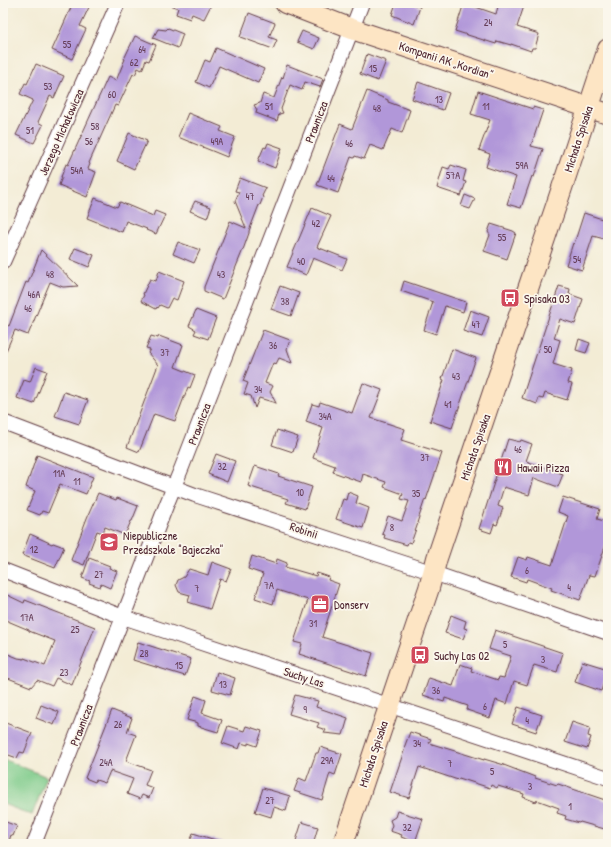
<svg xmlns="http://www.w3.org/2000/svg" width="611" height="847" viewBox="0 0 611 847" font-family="'Patrick Hand',sans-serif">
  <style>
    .green { fill: #7ecb8a; stroke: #64755a }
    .building { fill: #b197d9 }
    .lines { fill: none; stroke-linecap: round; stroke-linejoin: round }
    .street-casing { stroke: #633e44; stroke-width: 16 }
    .secondary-casing { stroke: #633e44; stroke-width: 22 }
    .street { stroke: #fff; stroke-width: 14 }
    .secondary { stroke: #fde5c4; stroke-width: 20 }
    .labels { text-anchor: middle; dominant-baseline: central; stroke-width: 3.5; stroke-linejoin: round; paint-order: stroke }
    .number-label { font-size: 10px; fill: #643d56 }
    .street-label { font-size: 12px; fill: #4a1f2b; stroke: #fbf7ec }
    .poi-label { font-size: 12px; fill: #4a1f2b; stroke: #fbf7ec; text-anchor: start }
  </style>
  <rect width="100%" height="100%" fill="#fbf7ec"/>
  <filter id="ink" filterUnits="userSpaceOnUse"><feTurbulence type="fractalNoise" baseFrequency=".025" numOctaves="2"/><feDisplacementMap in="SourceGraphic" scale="8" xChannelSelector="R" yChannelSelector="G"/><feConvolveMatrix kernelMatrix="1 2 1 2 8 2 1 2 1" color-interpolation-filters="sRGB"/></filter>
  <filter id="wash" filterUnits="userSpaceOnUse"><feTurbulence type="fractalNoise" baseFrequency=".012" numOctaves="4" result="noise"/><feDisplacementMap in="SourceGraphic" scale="16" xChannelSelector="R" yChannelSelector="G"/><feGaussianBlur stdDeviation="0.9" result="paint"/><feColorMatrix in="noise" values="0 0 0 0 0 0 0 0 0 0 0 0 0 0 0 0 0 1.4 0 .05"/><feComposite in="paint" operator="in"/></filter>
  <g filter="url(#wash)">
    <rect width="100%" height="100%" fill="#f3ecd5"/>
    <path class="green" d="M3 759 47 777 32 815 3 804Z"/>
    <g id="blocks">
      <path class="building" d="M73 3H91L80 26 86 29 72 59 52 50Z
        M166 3H212L204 19 192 14 190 19 176 14 178 8 166 4Z
        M396 3H410L420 7 414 24 392 15Z
        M464 3 496 14 499 3H525L517 27 539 34 535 48H532L531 51 511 44V45L497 41 496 44 455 31Z
        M249 13 275 23 269 37 277 40 273 49 240 37Z
        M168 28 183 34 178 48 153 38 158 29 166 30Z
        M302 31 319 38 314 49 297 42Z
        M135 36 156 45 149 61 146 60 142 70 138 68 135 75 133 74 118 106 115 105 89 163 90 164 88 169 96 172 87 197 59 185 62 177H61L66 164 68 165 108 77 116 81 125 59H124Z
        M216 48 264 69 258 83 219 66 209 88 196 82 205 60 210 62Z
        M367 54 386 61 378 81 360 74Z
        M36 64 64 76 54 98 50 96 38 122 43 125 34 143 16 135 33 100 20 94 25 83 27 84Z
        M287 65 323 79 320 87 305 82 302 90 290 85 281 109 283 113 279 114 277 121 256 113 257 110 254 105 260 103 263 94 274 98 282 77 283 78Z
        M418 82 449 93 443 110 412 99Z
        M367 91 388 100V102L410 110 402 133 392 129 383 150 370 145 364 159 355 156 354 158 351 157 338 193 317 185 340 124 352 129Z
        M478 91 533 109V107L543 110 531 146 543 149 534 177 532 176 521 208 507 204 516 177 486 167 490 154 479 150 490 120 471 114Z
        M188 113 222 127 220 131 235 137 227 157 178 137Z
        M129 133 147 141 134 169 117 161Z
        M268 143 282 148 275 168 258 161 264 147 266 148Z
        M451 165 466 170 463 181 466 182 461 196 437 188 443 167 449 169Z
        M240 178 266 188 262 196 263 197 260 205H259L249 231V233L244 247 223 299 204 291V287L230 221 246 228 235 201 239 192 235 191Z
        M465 195 475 199 470 209 461 206Z
        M95 198 117 207 120 202 153 216 155 211 165 215 156 234 146 230 147 229 126 221 122 232 87 218Z
        M195 201 211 207 207 218 190 211Z
        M312 208 331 216 317 247 347 259 342 270 313 258 306 275 287 267Z
        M584 213 608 221V240L593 236 582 270 566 265 573 243 574 244Z
        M491 224 513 231 516 233 507 259 484 251 490 235 488 232Z
        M178 242 200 250 194 263 173 254Z
        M75 248 94 255 89 267 70 259Z
        M41 250 78 286 63 287 50 282 28 335 15 330 3 358V323L9 326 26 282 28 283Z
        M159 271 184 281 177 300 172 298 167 308 160 305 158 308 157 307 156 309 141 301 144 295 143 294 150 279 156 281Z
        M404 281 466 302 463 312 445 306 436 334 424 330 433 302 401 291Z
        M280 286 299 293 291 316 271 309Z
        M559 286 570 289 569 294 583 299 575 324 560 319 554 338 560 340 553 364 572 370 568 383 572 384 567 400 545 393 543 399 539 398 537 404 522 398Z
        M196 310 216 318 208 339 194 334 196 330 189 326Z
        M470 310 489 317 482 337 463 331Z
        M263 330 290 340 287 349 292 363 279 358 276 364 273 363 265 383 273 386 270 392 276 403 259 398 255 408 251 396 244 394 248 383 243 381Z
        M151 336 158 338 159 336 183 345 175 367 195 375 190 388 188 387 175 421 154 414 139 452 127 447 158 365 148 353 150 349 146 348Z
        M579 339 590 343 586 353 576 350Z
        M452 349 476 358 452 428 430 421 444 380 442 379Z
        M36 367 47 371 34 404 17 398 24 380 30 382Z
        M363 383 382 390 371 418 405 429 401 440 442 453 426 500 425 499 417 523H418L411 543 408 542 407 545 384 538 385 535 382 534 388 516 402 521 409 501 401 499 403 494 384 487 386 482 363 474 361 482 333 472 335 466 313 458 323 428 306 422 312 404 319 406 320 402 352 413Z
        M64 392 88 400 79 424 55 416Z
        M277 430 298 437 293 452 272 445Z
        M508 439 520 442 521 440 532 444 526 461 563 474 558 487 534 478 529 495 504 487 498 506 503 508 497 525 494 524 491 533 479 529Z
        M216 454 235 461 227 482 208 474Z
        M37 455 93 477 86 494 60 484 48 513 42 511 40 515 27 510 35 491 26 487Z
        M255 466 279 474 278 476 312 487 305 509 286 503 288 499 248 486Z
        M348 492 358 496 356 503 369 508 363 528 336 519 343 499 346 500Z
        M98 493 116 500 117 498 138 506 132 521H131L125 535 105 527 103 533 97 531 84 565 71 560 87 518Z
        M563 497 600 509 597 519 608 522V538L595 576 589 575 580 600 551 590 552 588 527 579 526 582 511 577 518 557 527 560 528 557 552 565 568 516 558 512Z
        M30 534 52 544 53 543 64 547 55 568 22 555Z
        M252 556 276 564 277 559 287 563 285 567 316 576 317 573 329 577 328 580 339 584 322 637 373 653 366 676 299 654 302 644 294 642 308 600 277 590 273 604 255 598 263 574 248 569Z
        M89 558 110 566 109 568 117 571 110 588 101 584 100 587 89 583 90 581 82 578Z
        M212 562 231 569 226 581 220 579 210 609 188 602 190 595 179 592 176 585 178 580 184 577 189 569 208 575Z
        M3 593 24 603 25 600 95 627 72 685 56 678 52 686 37 680 31 687 3 676V652L18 658 24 659V658L45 666 55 641 29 631V630L3 619Z
        M451 615 466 621 464 628 467 629 463 639 445 633Z
        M495 630 563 653 557 672 534 665 527 685 514 681 507 704 496 700 490 718 467 710 468 706 445 698 444 702 423 695 429 678 453 686 460 664 472 668 471 671 498 680 499 677 504 678 511 656 489 649Z
        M138 642 191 659 185 676 133 660Z
        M582 661 608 669 601 691 575 682Z
        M217 672 235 678 230 695 212 690Z
        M295 695 318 701 316 707 348 718 343 735 324 733 326 730 317 727 319 723 289 714Z
        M195 696 206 700 202 713 222 720 218 732 198 726V723L187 720Z
        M41 705 59 712 54 725 36 718Z
        M518 707 542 715 536 732 512 724Z
        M112 710 132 718 127 732 136 735 126 761 151 770 145 785 153 788 149 798 142 795 140 799 127 794 133 779 110 771 105 783 96 780 95 782 85 778Z
        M3 722 32 733 24 753 20 752 17 758 3 753Z
        M572 722 590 728 588 736 591 737 587 749 565 742Z
        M228 726 244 731 246 726 262 731 257 746 248 743V745L241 743 239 749 222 743Z
        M410 732 431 739 429 743 484 760V759L501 764 535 777V778L557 785 558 784 608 801V830L580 822 579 823 565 819 566 816 557 813 559 808 537 800 536 802 523 797 524 794 498 786 497 788 491 785 490 788 459 778 458 780 419 767 409 798 390 792 405 748H404Z
        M320 747 342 754 335 775 330 773 322 800 294 791 299 778 306 781 316 753H318Z
        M263 788 290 796 286 811 274 807 271 817 255 812Z
        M397 811 423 819 415 842 401 837 402 835 390 831 392 825 390 820 395 817Z
        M3 821 17 826 13 836 11 835 8 844H3Z
        M302 822 318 827 313 844H295Z
        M193 833 222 842 221 844H189Z"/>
    </g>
  </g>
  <g filter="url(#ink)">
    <use href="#blocks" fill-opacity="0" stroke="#633e44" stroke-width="1"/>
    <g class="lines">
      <defs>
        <path id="street" d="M3 262 118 3
          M3 422 195 495 416 567 608 633
          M3 570 123 617 608 778
          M34 844 123 617 166 506 182 467 362 3"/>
        <path id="secondary" d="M285 3 352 29 608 114
          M343 844 407 653 429 588 437 558 558 200 608 49"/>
      </defs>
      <use href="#street" class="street-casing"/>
      <use href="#secondary" class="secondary-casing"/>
      <use href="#street" class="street"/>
      <use href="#secondary" class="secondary"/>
    </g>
  </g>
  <defs>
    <symbol id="bus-square" viewBox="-11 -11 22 22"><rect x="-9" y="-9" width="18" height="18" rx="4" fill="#d1495b" stroke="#fbf7ec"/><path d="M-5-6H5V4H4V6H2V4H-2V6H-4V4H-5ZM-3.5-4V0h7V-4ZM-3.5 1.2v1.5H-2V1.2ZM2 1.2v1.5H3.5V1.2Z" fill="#fff"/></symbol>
    <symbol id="restaurant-square" viewBox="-11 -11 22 22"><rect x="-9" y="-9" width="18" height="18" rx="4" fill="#d1495b" stroke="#fbf7ec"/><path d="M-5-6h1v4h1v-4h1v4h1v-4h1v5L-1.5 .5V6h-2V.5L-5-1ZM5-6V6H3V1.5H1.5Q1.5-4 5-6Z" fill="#fff"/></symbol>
    <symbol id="school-square" viewBox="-11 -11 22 22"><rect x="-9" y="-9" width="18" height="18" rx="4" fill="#d1495b" stroke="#fbf7ec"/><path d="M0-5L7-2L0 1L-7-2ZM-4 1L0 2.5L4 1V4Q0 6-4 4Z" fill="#fff"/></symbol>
    <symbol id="office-square" viewBox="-11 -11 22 22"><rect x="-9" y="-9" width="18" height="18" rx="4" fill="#d1495b" stroke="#fbf7ec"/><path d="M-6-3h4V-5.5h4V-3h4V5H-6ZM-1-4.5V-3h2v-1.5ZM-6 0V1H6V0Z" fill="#fff"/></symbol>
  </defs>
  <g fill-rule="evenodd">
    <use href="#bus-square" x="499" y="287" width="22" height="22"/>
    <use href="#restaurant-square" x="492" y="456" width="22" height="22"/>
    <use href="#school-square" x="98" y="531" width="22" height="22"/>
    <use href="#office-square" x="309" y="593" width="22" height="22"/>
    <use href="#bus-square" x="409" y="644" width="22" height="22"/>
  </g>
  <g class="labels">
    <g class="number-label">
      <text x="488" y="22">24</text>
      <text x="67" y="44">55</text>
      <text x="142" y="49">64</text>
      <text x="134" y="62">62</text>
      <text x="373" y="68">15</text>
      <text x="48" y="86">53</text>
      <text x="112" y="94">60</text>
      <text x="439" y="99">13</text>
      <text x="269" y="106">51</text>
      <text x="486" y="106">11</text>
      <text x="377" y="108">48</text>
      <text x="95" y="126">58</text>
      <text x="30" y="130">51</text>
      <text x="89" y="141">56</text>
      <text x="217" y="141">49A</text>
      <text x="349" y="143">46</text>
      <text x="522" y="165">59A</text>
      <text x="77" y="170">54A</text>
      <text x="453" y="175">57A</text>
      <text x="331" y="178">44</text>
      <text x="250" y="196">47</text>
      <text x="316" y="223">42</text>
      <text x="502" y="237">55</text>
      <text x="577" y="259">54</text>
      <text x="301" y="261">40</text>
      <text x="50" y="274">48</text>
      <text x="221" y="274">43</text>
      <text x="34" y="294">46A</text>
      <text x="285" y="301">38</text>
      <text x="28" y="308">46</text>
      <text x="476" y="324">47</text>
      <text x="273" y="345">36</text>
      <text x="548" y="349">50</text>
      <text x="165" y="352">37</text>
      <text x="456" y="376">43</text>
      <text x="258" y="389">34</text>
      <text x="448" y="404">41</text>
      <text x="325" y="416">34A</text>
      <text x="518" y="449">46</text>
      <text x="425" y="457">37</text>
      <text x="222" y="466">32</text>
      <text x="59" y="473">11A</text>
      <text x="77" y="481">11</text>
      <text x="300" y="492">10</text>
      <text x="416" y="493">35</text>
      <text x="392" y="527">8</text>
      <text x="34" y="549">12</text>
      <text x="527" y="570">6</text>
      <text x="99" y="574">27</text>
      <text x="269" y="585">7A</text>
      <text x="569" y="587">4</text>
      <text x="197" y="588">7</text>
      <text x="27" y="617">17A</text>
      <text x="313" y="623">31</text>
      <text x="75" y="629">25</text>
      <text x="505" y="644">5</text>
      <text x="144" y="653">28</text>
      <text x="543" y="659">3</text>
      <text x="179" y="665">15</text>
      <text x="64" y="672">23</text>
      <text x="223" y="684">13</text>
      <text x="436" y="690">36</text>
      <text x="485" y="706">6</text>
      <text x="305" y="709">9</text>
      <text x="527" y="720">4</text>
      <text x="118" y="724">26</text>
      <text x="417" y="743">34</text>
      <text x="327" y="760">29A</text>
      <text x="106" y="762">24A</text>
      <text x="450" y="763">7</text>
      <text x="492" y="771">5</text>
      <text x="530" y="786">3</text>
      <text x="270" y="800">27</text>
      <text x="570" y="806">1</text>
      <text x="407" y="827">32</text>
    </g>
    <g class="street-label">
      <text transform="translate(446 60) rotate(18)">Kompanii AK „Kordian”</text>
      <text transform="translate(316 122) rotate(-69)">Prawnicza</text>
      <text transform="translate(61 132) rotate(-66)">Jerzego Michałowicza</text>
      <text transform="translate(578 139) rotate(-72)">Michała Spisaka</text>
      <text transform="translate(199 424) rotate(-69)">Prawnicza</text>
      <text transform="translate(475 447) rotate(-71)">Michała Spisaka</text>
      <text transform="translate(304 530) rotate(18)">Robinii</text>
      <text transform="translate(304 677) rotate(18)">Suchy Las</text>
      <text transform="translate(81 725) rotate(-69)">Prawnicza</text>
      <text transform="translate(373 754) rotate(-72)">Michała Spisaka</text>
    </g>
    <g class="poi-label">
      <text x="524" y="298">Spisaka 03</text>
      <text x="517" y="467">Hawaii Pizza</text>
      <text x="123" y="535">Niepubliczne<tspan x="123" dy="14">Przedszkole "Bajeczka"</tspan></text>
      <text x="334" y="604">Donserv</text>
      <text x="434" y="655">Suchy Las 02</text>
    </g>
  </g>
  <rect width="611" height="847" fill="none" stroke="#fbf7ec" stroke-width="16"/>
</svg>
